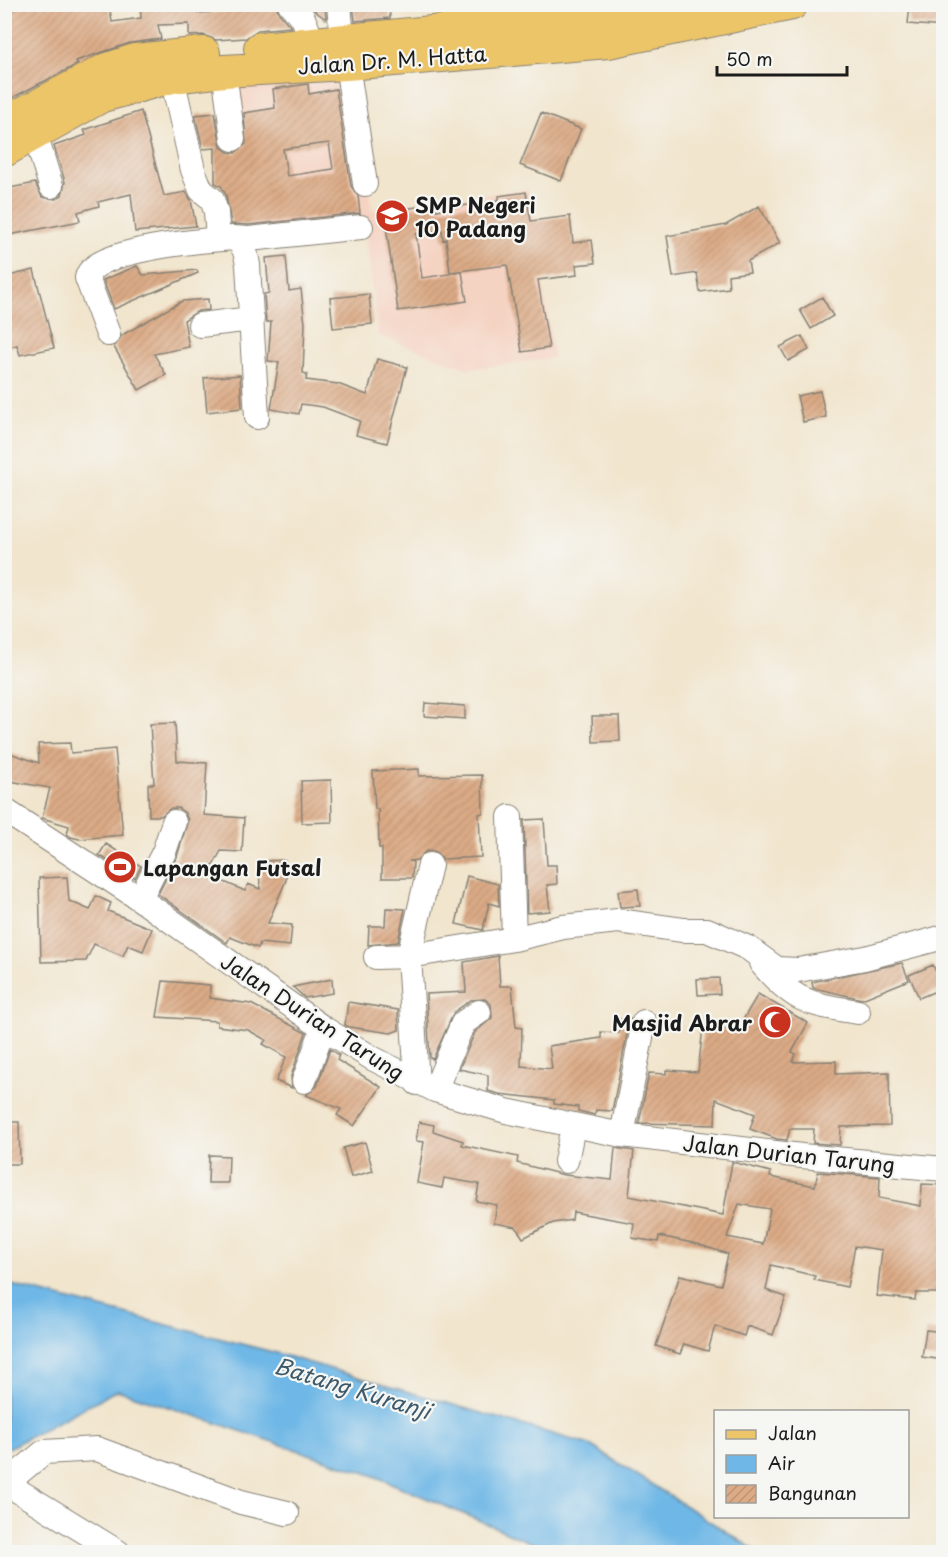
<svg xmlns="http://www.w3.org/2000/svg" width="948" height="1557" viewBox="0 0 948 1557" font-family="'Playpen Sans',sans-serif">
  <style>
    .built { fill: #f5d3c2 }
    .water { fill: #6eb7e6; stroke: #456a81; stroke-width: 1.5 }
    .building { fill: url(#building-hatch); fill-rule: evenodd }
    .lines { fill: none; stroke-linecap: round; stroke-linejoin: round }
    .minor-casing { stroke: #868074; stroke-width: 26 }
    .major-casing { stroke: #868074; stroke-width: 34 }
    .minor { stroke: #fff; stroke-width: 24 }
    .major { stroke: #edc569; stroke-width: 32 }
    .labels { text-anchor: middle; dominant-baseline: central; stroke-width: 4.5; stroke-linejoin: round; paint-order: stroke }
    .street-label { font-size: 21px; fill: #1c1c1c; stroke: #f6f6f2 }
    .poi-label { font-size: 21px; font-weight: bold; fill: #1c1c1c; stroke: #f6f6f2; text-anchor: start }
    .water-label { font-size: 22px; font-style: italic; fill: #3d5a6d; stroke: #f6f6f2 }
  </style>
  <defs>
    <pattern id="building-hatch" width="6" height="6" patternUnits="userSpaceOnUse" patternTransform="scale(1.5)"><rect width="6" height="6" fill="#dcab86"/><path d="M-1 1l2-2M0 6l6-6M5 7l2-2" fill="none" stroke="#bc9373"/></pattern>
  </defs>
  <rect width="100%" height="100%" fill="#f6f6f2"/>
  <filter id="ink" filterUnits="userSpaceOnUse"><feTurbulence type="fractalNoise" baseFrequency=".0167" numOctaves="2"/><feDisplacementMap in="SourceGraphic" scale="12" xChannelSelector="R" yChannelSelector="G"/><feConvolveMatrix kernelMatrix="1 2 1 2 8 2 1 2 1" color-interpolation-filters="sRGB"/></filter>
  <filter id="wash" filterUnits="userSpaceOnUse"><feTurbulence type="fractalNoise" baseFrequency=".008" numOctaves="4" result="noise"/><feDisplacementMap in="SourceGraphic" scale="24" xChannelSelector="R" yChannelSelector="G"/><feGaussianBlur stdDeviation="1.35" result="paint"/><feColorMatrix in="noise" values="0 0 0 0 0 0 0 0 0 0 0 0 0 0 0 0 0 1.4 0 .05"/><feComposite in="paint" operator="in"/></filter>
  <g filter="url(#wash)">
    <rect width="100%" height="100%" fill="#f1e5cd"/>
    <path class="built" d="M351 73 372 210 528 189 554 358 468 369 378 335 364 222 255 235 234 87Z"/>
    <path class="water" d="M4 1283 273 1352 590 1445 758 1552H553L372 1475 117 1390 5 1450Z"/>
    <g id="blocks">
      <path class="building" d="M24 4H109L112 22 141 18 140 4H198V13L232 11V4H276L279 13 291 27 258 30 246 38 216 40 203 35 189 36V24L158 25 161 39 130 43 76 61 78 64 4 102V14Z
        M310 4H325L326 19 316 12Z
        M353 4H389L390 18 355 21Z
        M493 4H534L494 8Z
        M910 4H944V27L908 24Z
        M308 84 309 94 336 89 351 186 358 196 360 213 249 225 231 224 226 195 221 186 215 183V148L203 149 195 115 215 113 221 147 228 152 235 153 246 144 244 113 275 108 273 89ZM329 143 333 169 287 176 283 149Z
        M141 111 164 196 186 192 191 200 196 226 135 232 131 194 98 202 99 206 78 212 80 221 4 236V189L35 183 42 197 56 199 62 195 65 182 54 146 86 135 84 130Z
        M541 113 581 129 561 181 520 165Z
        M526 192 531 221 570 216 573 243 592 240 595 263 576 265 577 275 538 280 549 348 522 352 507 265 450 272 446 239 443 240 442 230 416 234 422 278 462 272 467 301 398 311 384 212 436 204V210L499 200V196Z
        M759 206 780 243 748 261 750 272 728 275 729 288 700 292 697 273 673 277 667 236 726 225Z
        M286 256 289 291 301 289 305 324 303 373 307 374 306 380 338 384 367 395 377 359 407 367 387 443 356 435 360 421 323 407 301 404 299 414 271 409 279 362 268 361 271 322H266L264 294 269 293 266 258Z
        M137 266 143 275 197 270 198 273 114 309 103 280Z
        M34 270 54 348 20 355 17 345 4 349V277Z
        M369 294 372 324 333 328 330 298Z
        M822 297 833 316 811 329 800 310Z
        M208 299 209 310 198 311 184 320 189 347 154 354 166 375 139 390 114 347 122 335 182 301Z
        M802 336 809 350 788 361 780 347Z
        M240 375 242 408 207 412 204 378Z
        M820 391 826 417 803 422 797 396Z
        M425 703 465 706V719L424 716Z
        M592 716H619L620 741 593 742Z
        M175 723 177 761 207 763 204 815 244 818 242 852 221 851 208 875 245 891 248 884 260 889 259 861 285 860 286 880 268 923 292 925 290 946 260 943 258 948 230 937 227 943 158 894 177 857 188 820 185 813 178 808H171L161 816H149L148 784H154L150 724Z
        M70 743 71 753 115 749 123 835 79 839 71 837 67 834 69 826 42 818 50 788 4 780V751L39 763 38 744Z
        M419 769V776L482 775 483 813 479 814 481 857 443 859 434 851H426L417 860 409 861 413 862 412 878H382V848H379L378 809H375L373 771Z
        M331 780 332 822 302 823 301 781Z
        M544 819 547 865H556L557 884 547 885 550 911 527 913 524 820Z
        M106 844 141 866 135 878 99 855Z
        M467 876 498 884 499 906 489 903 483 930 456 924Z
        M67 877 69 901 90 910 96 896 111 903 108 911 152 929 143 951 128 945 123 956 94 944 86 961 41 962 39 878Z
        M638 889 640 906 620 907 618 891Z
        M386 908 405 909 398 942 368 945 369 926H385Z
        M498 956 500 986H512L516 1027 522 1028 521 1066 552 1069 549 1046 601 1038V1032L619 1033 620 1019H630L612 1111 596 1110 595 1115 578 1111V1107L554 1104V1100L499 1094 488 1091V1075L459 1069 475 1032 492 1018 491 1004 485 999 471 1000 454 1012 433 1059 430 1058 426 994 466 992 464 962Z
        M902 963 909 980 862 999 813 988 812 982Z
        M933 965 943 988 919 998 909 975Z
        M719 978 720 994 698 995 697 979Z
        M332 979 333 993 305 998 293 987Z
        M163 981 210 985V998L251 1004 306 1033 291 1076 292 1088 276 1081 286 1057 263 1044 266 1040 248 1030 217 1026V1021L157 1017Z
        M758 994 808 1023 792 1052 796 1054 793 1062 836 1061V1074L889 1072 890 1126 841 1127 840 1145 813 1143 814 1129H790L787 1140 777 1139 750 1129 755 1114 716 1099 715 1125 639 1123 649 1073 666 1074V1070L698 1072 703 1027 737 1030Z
        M348 1002 398 1010 399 1030 391 1033 349 1027 345 1025Z
        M330 1049 339 1055 337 1060 381 1087 354 1126 337 1115 341 1109 306 1095 317 1086Z
        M4 1122H19L20 1164H4Z
        M419 1122 434 1125 433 1131 463 1141 462 1145 518 1157 517 1163 564 1175 612 1180 615 1148 634 1151 629 1196 723 1215 732 1162 771 1172 770 1177 815 1186 818 1172 880 1177 879 1198 921 1206 922 1184 944 1185V1293H916L915 1300 877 1296 882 1250 855 1246 847 1287 814 1280 815 1276 771 1265 766 1290 786 1297 773 1335 747 1326 744 1336 715 1326 708 1351 684 1344 680 1354 656 1346 680 1275 721 1285 728 1254 697 1244 659 1236 658 1242 632 1238 634 1223 573 1212 572 1220 553 1223 523 1238 516 1227 494 1223 497 1205 476 1201 479 1184 444 1178 442 1188 417 1183 424 1142 416 1141ZM739 1204 770 1209 763 1244 727 1237Z
        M365 1142 373 1171 351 1177 343 1148Z
        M209 1155 229 1156 228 1183H208Z
        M926 1330 944 1332V1360L922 1357Z"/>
    </g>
  </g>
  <g filter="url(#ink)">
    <use href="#blocks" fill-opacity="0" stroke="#868074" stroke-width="1.5"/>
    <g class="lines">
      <defs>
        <path id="minor" d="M290 4 303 18 313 43
          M339 4 342 38
          M347 64 365 184
          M224 71 233 139
          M172 77 193 170 201 190 212 199 216 212 218 239
          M35 134 51 186
          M233 238 249 239 361 227
          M200 325 252 319
          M108 334 87 278C91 249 207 240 233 238 244 243 246 253 248 265L257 417
          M4 810 140 899 323 1028 372 1058 435 1090 506 1111 622 1135 802 1156 944 1169
          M510 817 514 939
          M140 899 164 852 174 822
          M376 957 409 956 514 939 563 927 618 921 683 930H707L748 948 777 969 798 970 865 958 944 937
          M761 963C795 1003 809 1004 858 1012
          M304 1081 323 1028
          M417 1083 409 956 430 865
          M435 1090 463 1023 479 1012
          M622 1135 644 1022
          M566 1161 573 1127
          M7 1484 118 1552
          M4 1485 44 1452 97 1449 241 1502 287 1513"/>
        <path id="major" d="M260 48 605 16 663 4
          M4 123 105 70 135 60 204 53
          M4 151 102 96 172 77 224 71 347 64 608 42 792 4"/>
      </defs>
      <use href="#minor" class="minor-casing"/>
      <use href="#major" class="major-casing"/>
      <use href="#minor" class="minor"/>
      <use href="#major" class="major"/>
    </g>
  </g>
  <defs>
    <symbol id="school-disc" viewBox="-11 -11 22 22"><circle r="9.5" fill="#c8321e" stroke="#f6f6f2"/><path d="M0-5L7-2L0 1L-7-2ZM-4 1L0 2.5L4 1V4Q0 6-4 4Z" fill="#fff"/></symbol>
    <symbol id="stadium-disc" viewBox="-11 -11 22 22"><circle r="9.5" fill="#c8321e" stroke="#f6f6f2"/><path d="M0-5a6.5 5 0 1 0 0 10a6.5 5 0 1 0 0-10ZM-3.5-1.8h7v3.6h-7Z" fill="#fff"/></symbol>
    <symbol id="mosque-disc" viewBox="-11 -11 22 22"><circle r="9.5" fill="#c8321e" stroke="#f6f6f2"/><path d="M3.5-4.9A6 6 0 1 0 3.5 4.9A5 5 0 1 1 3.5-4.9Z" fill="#fff"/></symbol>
  </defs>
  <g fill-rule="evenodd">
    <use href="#school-disc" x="373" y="197" width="38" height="38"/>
    <use href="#stadium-disc" x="101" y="848" width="38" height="38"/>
    <use href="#mosque-disc" x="756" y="1003" width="38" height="38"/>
  </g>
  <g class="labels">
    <g class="street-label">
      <text transform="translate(392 59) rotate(-4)">Jalan Dr. M. Hatta</text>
      <text transform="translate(313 1016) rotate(33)">Jalan Durian Tarung</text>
      <text transform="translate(789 1153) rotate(6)">Jalan Durian Tarung</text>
    </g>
    <g class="poi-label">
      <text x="415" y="204">SMP Negeri<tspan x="415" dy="24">10 Padang</tspan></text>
      <text x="143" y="867">Lapangan Futsal</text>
      <text x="752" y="1022" text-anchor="end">Masjid Abrar</text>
    </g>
    <g class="water-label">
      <text transform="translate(353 1387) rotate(17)">Batang Kuranji</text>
    </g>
  </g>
  <rect width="948" height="1557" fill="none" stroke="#f6f6f2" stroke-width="24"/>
  <rect x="714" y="1410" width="195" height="108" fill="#f6f6f2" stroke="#9f9f9c" stroke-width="1.5"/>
  <rect x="726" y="1430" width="30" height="9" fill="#edc569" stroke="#9f9f9c" stroke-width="1.5"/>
  <text x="768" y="1440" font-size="18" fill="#1c1c1c">Jalan</text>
  <rect x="726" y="1455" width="30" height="18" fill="#6eb7e6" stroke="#9f9f9c" stroke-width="1.5"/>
  <text x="768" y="1470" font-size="18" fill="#1c1c1c">Air</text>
  <rect x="726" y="1485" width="30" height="18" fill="url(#building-hatch)" stroke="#9f9f9c" stroke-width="1.5"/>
  <text x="768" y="1500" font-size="18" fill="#1c1c1c">Bangunan</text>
  <path d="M717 66v9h130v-9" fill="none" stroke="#1c1c1c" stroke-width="3"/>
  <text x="726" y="66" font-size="18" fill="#1c1c1c" stroke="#f6f6f2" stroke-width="4.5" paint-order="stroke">50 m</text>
</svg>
